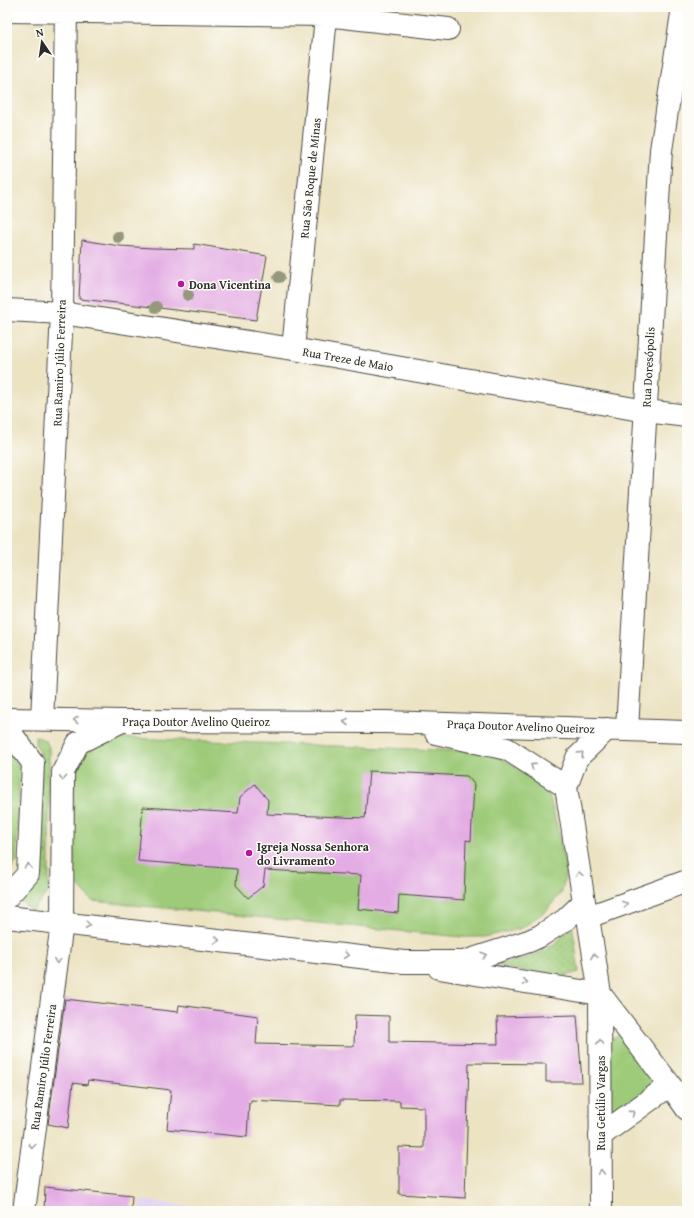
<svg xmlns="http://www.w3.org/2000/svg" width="694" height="1218" viewBox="0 0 694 1218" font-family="'Gentium Book Plus',serif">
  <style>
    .built { fill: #e1d4f4 }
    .grass { fill: url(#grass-dots); stroke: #647b52 }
    .green { fill: #9ecb79; stroke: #647b52 }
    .building { fill: #e3ace4 }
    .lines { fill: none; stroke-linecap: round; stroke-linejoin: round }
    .minor-casing { stroke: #484742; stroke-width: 24 }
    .tertiary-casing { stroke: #484742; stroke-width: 24 }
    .secondary-casing { stroke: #484742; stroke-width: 24 }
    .minor { stroke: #fff; stroke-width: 22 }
    .tertiary { stroke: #fff; stroke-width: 22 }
    .secondary { stroke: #fff; stroke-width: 22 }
    .tree { fill: #95987c }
    .oneway { stroke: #a0a0a0 }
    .poi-dot { fill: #b5179e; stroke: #fdfcf7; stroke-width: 1.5 }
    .labels { text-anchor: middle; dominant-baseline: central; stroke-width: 3; stroke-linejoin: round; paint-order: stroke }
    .street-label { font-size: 12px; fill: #2b2b2b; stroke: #fdfcf7 }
    .poi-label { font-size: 12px; font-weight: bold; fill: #2b2b2b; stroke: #fdfcf7; text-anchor: start }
  </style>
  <defs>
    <pattern id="grass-dots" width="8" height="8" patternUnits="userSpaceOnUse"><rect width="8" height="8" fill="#9ecb79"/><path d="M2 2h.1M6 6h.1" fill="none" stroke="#88ae69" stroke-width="1.8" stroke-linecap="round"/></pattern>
  </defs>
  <rect width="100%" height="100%" fill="#fdfcf7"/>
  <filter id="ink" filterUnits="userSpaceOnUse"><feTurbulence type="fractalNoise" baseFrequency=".025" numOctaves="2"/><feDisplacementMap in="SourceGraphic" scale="8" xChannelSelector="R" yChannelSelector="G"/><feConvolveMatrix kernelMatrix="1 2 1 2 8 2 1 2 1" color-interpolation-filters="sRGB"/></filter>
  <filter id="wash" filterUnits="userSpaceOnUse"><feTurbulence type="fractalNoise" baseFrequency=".012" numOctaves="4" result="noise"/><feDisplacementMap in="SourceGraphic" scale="16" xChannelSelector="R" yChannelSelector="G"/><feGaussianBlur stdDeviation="0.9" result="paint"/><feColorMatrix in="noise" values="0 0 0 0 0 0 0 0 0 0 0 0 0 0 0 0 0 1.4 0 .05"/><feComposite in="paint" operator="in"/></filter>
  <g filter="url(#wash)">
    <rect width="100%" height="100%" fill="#ece3c3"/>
    <path class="built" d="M140 1200 226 1211H139Z"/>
    <path class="grass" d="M35 737C43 738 47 740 49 748V891L32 911 19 900 39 879 40 755 39 749 35 744Z
      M572 924 579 972 564 976 533 973 493 965C517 961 542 956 560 939 565 935 568 929 572 924Z"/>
    <path class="green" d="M107 738H130L490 752 525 772 548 791 559 834 566 871 562 891 547 910 522 928 485 937H462L92 901 74 881V770L86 750Z
      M7 744 20 769 16 861 7 877Z
      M621 1034 658 1085 612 1115 608 1042Z"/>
    <g id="blocks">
      <path class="building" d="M82 240 120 246 152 248 194 249V244L267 256 256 320 127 304 79 299Z
        M369 771 467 776 474 784 471 841 466 840 464 900 399 895 398 913 358 909 361 875 265 870 263 886 248 898 236 885 237 869 138 861 143 807 238 813 240 797 255 784 268 800 267 814 365 818Z
        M65 999 178 1012 179 1005 258 1016 256 1044 354 1046 355 1015 389 1016V1042L498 1044 497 1017 577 1015 582 1082H546V1064L469 1063 465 1198 399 1194V1147L424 1148V1107L400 1106V1101L340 1100V1105L251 1100V1103H249L247 1137 167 1129 171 1090 88 1080 87 1085 73 1083 68 1128 48 1124Z
        M45 1187 132 1196 131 1211H44Z"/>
    </g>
  </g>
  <g filter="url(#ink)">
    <use href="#blocks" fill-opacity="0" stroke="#484742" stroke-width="1"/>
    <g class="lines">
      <defs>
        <path id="minor" d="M7 11 326 15 448 29
          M7 310 62 313 293 349 646 411 687 416
          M293 349 327 7
          M42 719 62 313 66 7
          M7 728 33 763 28 874 7 897
          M588 917 687 881
          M600 994 670 1085 687 1109
          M600 1136 670 1085
          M24 1211 62 923 63 772 78 743 122 721"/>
        <path id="tertiary" d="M627 729 661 150 683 7
          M584 902 588 917 600 994 601 1211
          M439 968 600 994"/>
        <path id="secondary" d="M7 719 122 721 385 722 687 732
          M436 733 507 749 566 787
          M7 917 404 962H464L529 941 540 936 565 920 584 902 566 787 577 758 607 729"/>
      </defs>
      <use href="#minor" class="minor-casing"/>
      <use href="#tertiary" class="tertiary-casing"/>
      <use href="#secondary" class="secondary-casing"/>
      <use href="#minor" class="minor"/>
      <use href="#tertiary" class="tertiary"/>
      <use href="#secondary" class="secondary"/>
    </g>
    <g class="tree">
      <circle cx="118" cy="237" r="6"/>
      <circle cx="279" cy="277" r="6"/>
      <circle cx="188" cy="295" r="6"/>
      <circle cx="156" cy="307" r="6"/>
    </g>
    <defs><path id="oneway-chevron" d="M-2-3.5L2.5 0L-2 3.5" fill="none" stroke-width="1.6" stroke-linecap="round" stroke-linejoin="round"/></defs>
    <g class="oneway">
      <use href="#oneway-chevron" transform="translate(76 720) rotate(-179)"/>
      <use href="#oneway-chevron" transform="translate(346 722) rotate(-180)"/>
      <use href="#oneway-chevron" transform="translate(581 754) rotate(-46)"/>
      <use href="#oneway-chevron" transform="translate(533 766) rotate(-147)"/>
      <use href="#oneway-chevron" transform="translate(63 778) rotate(93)"/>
      <use href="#oneway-chevron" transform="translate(28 866) rotate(-87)"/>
      <use href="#oneway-chevron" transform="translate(579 874) rotate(-99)"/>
      <use href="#oneway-chevron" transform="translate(625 904) rotate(-20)"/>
      <use href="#oneway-chevron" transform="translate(88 925) rotate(7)"/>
      <use href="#oneway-chevron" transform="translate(217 940) rotate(7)"/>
      <use href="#oneway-chevron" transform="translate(346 955) rotate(7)"/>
      <use href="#oneway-chevron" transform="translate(484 955) rotate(-18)"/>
      <use href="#oneway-chevron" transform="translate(594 956) rotate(-99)"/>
      <use href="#oneway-chevron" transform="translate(57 961) rotate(98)"/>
      <use href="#oneway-chevron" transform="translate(525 982) rotate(9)"/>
      <use href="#oneway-chevron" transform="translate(600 1042) rotate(-90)"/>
      <use href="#oneway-chevron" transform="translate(632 1113) rotate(-36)"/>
      <use href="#oneway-chevron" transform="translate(32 1146) rotate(98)"/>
      <use href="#oneway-chevron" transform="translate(601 1172) rotate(-91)"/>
    </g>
  </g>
  <g class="poi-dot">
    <circle cx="181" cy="284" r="4"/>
    <circle cx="249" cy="853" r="4"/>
  </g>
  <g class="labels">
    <g class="street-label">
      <text transform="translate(310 178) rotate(-84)">Rua São Roque de Minas</text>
      <text transform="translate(348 359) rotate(10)">Rua Treze de Maio</text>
      <text transform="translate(59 363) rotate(-88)">Rua Ramiro Júlio Ferreira</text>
      <text transform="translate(648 367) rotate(-87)">Rua Doresópolis</text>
      <text x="196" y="721">Praça Doutor Avelino Queiroz</text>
      <text transform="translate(521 726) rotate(2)">Praça Doutor Avelino Queiroz</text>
      <text transform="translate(43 1067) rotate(-82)">Rua Ramiro Júlio Ferreira</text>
      <text transform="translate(600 1103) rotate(-90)">Rua Getúlio Vargas</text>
    </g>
    <g class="poi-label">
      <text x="189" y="284">Dona Vicentina</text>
      <text x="257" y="846">Igreja Nossa Senhora<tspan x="257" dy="14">do Livramento</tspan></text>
    </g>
  </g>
  <rect width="694" height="1218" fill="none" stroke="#fdfcf7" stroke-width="24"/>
  <g transform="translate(42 42) rotate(347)" stroke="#fdfcf7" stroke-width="3" paint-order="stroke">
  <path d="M0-3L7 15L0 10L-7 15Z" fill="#2b2b2b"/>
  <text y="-6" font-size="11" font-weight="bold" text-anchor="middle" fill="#2b2b2b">N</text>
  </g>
</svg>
